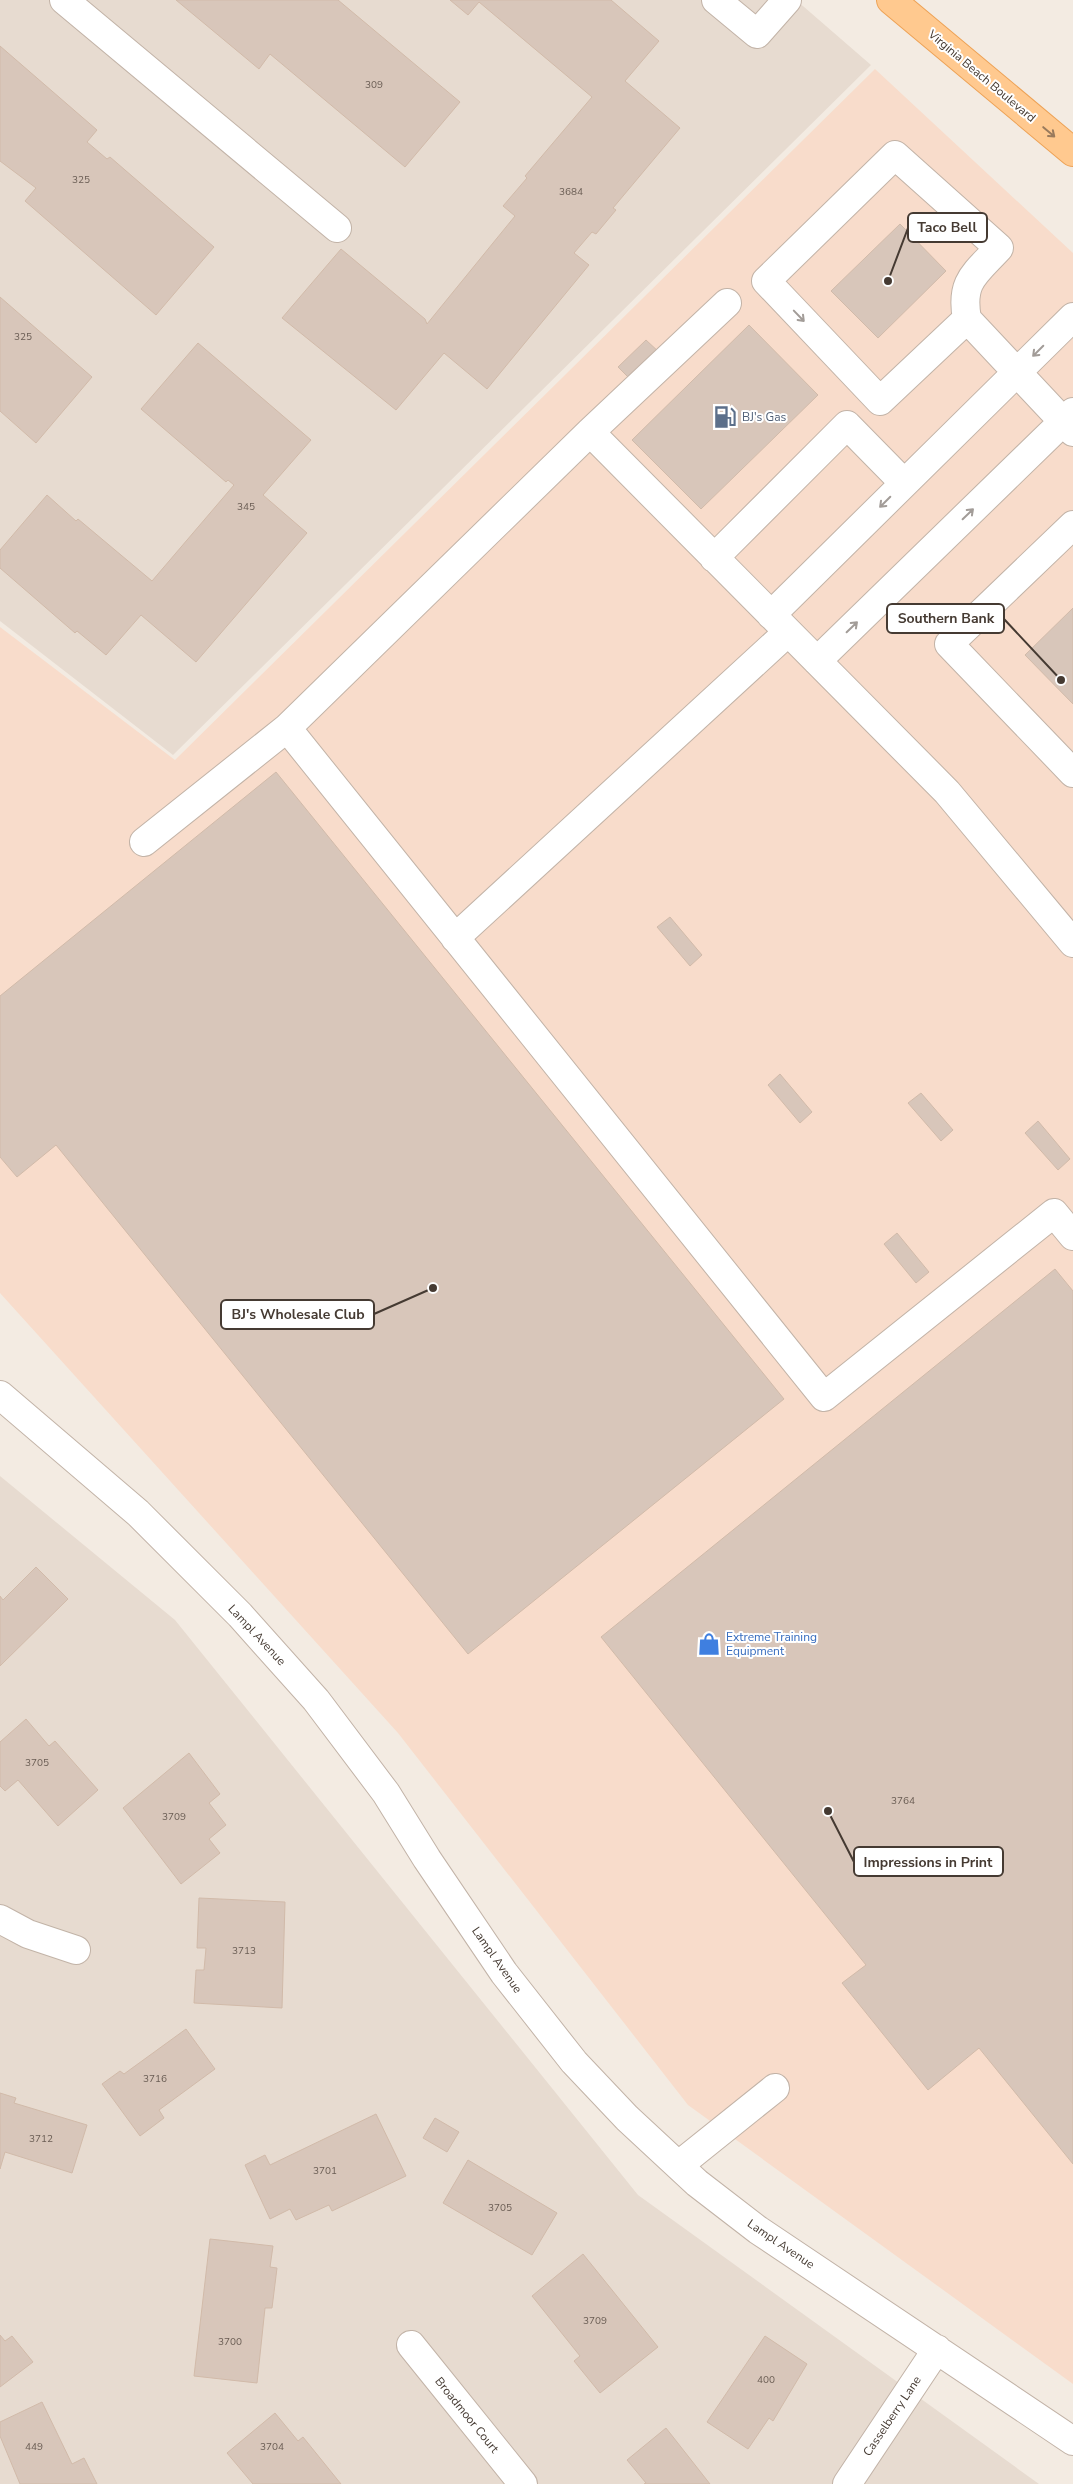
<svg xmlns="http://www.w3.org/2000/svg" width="1073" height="2484" viewBox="0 0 1073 2484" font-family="'Nunito Sans',sans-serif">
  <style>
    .residential { fill: #e7dbd0 }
    .commercial { fill: #f8dccb }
    .building { fill: #d8c6ba; stroke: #d1baa9 }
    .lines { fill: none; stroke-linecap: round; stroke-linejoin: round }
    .minor-casing { stroke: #c2b3a7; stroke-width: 30 }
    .major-casing { stroke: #eda256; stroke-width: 30 }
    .minor { stroke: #fff; stroke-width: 28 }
    .major { stroke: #ffc98f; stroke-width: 28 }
    .oneway { stroke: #997a5c }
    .oneway2 { stroke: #a29c98 }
    .labels { text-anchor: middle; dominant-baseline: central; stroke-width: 4; stroke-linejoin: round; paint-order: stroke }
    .number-label { font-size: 10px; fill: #6a5d54 }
    .street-label { font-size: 12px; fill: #453a32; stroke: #fff }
    .service-label { font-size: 12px; fill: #4e5e75; stroke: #fff; text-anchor: start }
    .shop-label { font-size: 12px; fill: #366cbe; stroke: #fff; text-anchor: start }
    .leader { fill: none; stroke: #453a32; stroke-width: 2 }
    .callout-dot { fill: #453a32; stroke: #fff; stroke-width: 2 }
    .callout { fill: #fff; stroke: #453a32; stroke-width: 2 }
    .callout-label { font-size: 14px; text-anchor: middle; font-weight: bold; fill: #453a32 }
  </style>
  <rect width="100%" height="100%" fill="#f3ebe2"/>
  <path class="residential" d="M0 0H796L871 65 173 755 0 621Z
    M0 1476 175 1620 638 2195 1039 2484H0Z"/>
  <path class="commercial" d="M875 69 1073 253V2384L688 2105 398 1733 0 1293V627L175 760Z"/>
  <path class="building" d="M176 0H338L460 102 405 167 270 54 259 69Z
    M450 0H611L659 41 625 81 680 128 613 208 616 210 596 234 592 232 574 253 589 265 487 389 444 353 396 410 282 318 341 249 425 319 427 324 515 216 503 206 527 178 525 176 592 97 479 2 468 15Z
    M0 46 97 130 87 142 107 159 110 157 214 247 156 315 25 201 36 188 0 161Z
    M900 224 946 271 878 338 831 291Z
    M0 297 92 377 36 443 0 411Z
    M749 325 818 395 701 509 632 440Z
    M646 340 660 353 632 381 618 367Z
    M198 343 311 440 263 495 307 533 196 662 141 615 106 655 77 631 75 633 0 568V550L47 495 76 521 78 519 152 581 234 485 228 480 226 482 141 409Z
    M1073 608V704L1025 655Z
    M276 772 784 1399 468 1654 56 1145 17 1177 0 1157V996Z
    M670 917 702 955 690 966 657 927Z
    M780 1074 812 1112 800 1123 768 1085Z
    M921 1093 953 1130 941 1141 908 1103Z
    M1038 1121 1070 1159 1058 1170 1025 1133Z
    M897 1233 929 1272 916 1283 884 1244Z
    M1055 1269 1073 1291V2164L979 2048 928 2090 842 1983 866 1965 601 1637Z
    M36 1567 68 1599 0 1666V1596L3 1600Z
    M26 1719 49 1746 55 1741 98 1790 58 1826 18 1780 5 1791 0 1786V1742Z
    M189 1753 220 1794 209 1803 226 1825 209 1839 220 1853 181 1884 123 1808Z
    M199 1898 285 1902 282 2008 194 2003 196 1970H204L206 1948H197Z
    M186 2029 215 2069 159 2110 164 2118 140 2136 102 2084 120 2071 124 2074Z
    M0 2093 16 2098 14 2103 87 2125 72 2173 5 2152 0 2169Z
    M376 2114 406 2176 332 2211 329 2205 296 2220 290 2209 270 2219 245 2165 265 2155 270 2165Z
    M435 2118 459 2132 447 2152 423 2138Z
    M468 2160 557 2213 532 2255 443 2203Z
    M210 2239 273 2246 270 2267 277 2268 272 2308H265L257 2383 194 2376Z
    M583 2254 658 2347 600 2393 574 2361 580 2356 532 2296Z
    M0 2335 5 2341 12 2336 33 2362 0 2387Z
    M765 2336 807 2364 773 2421 769 2418 748 2449 707 2422Z
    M42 2402 72 2464 84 2458 97 2484H20L0 2436V2422Z
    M275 2413 298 2441 303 2437 341 2484H253L227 2453Z
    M666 2428 710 2484H644L646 2483 627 2460Z"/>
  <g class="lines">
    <defs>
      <path id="minor" d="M64 0 337 228
        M716 0 757 34 787 0
        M967 319C960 281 975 274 999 248L895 155 766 281 880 401 967 319 1073 432
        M590 432 947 792 1073 943
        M1073 525 949 644 1073 773
        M714 558 847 425 904 483
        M771 615 1073 317
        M817 661 1073 412
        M287 728 590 432 727 303
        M144 842 287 728 824 1397 1054 1213 1073 1236
        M455 938 788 632
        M0 1395 138 1513 240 1615 316 1700 386 1793 427 1859 504 1973 574 2062 627 2118 697 2183 758 2230 1073 2441
        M0 1919 28 1934 76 1950
        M679 2165 775 2088
        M411 2345 523 2484
        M847 2484 937 2349"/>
      <path id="major" d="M891 0 1073 152"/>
    </defs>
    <use href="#minor" class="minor-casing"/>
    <use href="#major" class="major-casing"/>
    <use href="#minor" class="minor"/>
    <use href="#major" class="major"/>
  </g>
  <defs><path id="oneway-shaft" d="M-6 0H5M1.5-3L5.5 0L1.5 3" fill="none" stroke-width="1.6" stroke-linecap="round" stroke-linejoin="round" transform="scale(1.25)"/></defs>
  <use class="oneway" href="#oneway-shaft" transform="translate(1049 132) rotate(40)"/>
  <g class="oneway2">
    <use href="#oneway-shaft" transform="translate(799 316) rotate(46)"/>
    <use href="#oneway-shaft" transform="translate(1038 351) rotate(135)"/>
    <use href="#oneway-shaft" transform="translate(885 502) rotate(135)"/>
    <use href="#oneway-shaft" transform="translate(968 514) rotate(-44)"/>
    <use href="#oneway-shaft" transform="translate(852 627) rotate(-44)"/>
  </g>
  <defs>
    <symbol id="fuel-bare" viewBox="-9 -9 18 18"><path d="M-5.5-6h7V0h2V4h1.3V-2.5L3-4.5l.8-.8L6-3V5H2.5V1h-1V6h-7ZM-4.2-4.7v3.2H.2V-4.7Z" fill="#5c6f8a" stroke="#fff" stroke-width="2.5" paint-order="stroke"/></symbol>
    <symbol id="shop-bare" viewBox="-9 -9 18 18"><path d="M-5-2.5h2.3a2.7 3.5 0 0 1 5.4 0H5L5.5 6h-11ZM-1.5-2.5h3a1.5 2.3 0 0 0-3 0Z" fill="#3f7fe0" stroke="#fff" stroke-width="2.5" paint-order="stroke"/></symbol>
  </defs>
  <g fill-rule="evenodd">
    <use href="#fuel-bare" x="709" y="401" width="32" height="32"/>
    <use href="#shop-bare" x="693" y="1628" width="32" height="32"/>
  </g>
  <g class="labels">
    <g class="number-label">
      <text x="374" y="85">309</text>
      <text x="81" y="180">325</text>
      <text x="571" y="192">3684</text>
      <text x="23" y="337">325</text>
      <text x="246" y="507">345</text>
      <text x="37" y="1763">3705</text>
      <text x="903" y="1801">3764</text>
      <text x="174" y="1817">3709</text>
      <text x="244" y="1951">3713</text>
      <text x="155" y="2079">3716</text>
      <text x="41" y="2139">3712</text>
      <text x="325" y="2171">3701</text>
      <text x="500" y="2208">3705</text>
      <text x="595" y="2321">3709</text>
      <text x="230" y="2342">3700</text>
      <text x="766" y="2380">400</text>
      <text x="34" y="2447">449</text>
      <text x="272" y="2447">3704</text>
    </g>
    <g class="street-label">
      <text transform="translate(982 76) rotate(40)">Virginia Beach Boulevard</text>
      <text transform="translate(257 1635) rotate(47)">Lampl Avenue</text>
      <text transform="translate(497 1960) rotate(55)">Lampl Avenue</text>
      <text transform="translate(781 2244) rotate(34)">Lampl Avenue</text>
      <text transform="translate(467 2415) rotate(51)">Broadmoor Court</text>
      <text transform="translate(892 2416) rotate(-56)">Casselberry Lane</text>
    </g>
    <g class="service-label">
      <text x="742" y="417">BJ's Gas</text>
    </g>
    <g class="shop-label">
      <text x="726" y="1637">Extreme Training<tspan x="726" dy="14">Equipment</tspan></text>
    </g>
  </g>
  <path class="leader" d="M888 281L908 228M1061 680L1004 619M433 1288L374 1314M828 1811L854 1862"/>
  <g class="callout-dot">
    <circle cx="888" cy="281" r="5"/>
    <circle cx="1061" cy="680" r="5"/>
    <circle cx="433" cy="1288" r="5"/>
    <circle cx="828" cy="1811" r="5"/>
  </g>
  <g class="callout">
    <rect x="908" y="213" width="79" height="29" rx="5"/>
    <rect x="887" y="604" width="117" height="29" rx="5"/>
    <rect x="221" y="1300" width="153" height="29" rx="5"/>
    <rect x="854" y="1847" width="149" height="29" rx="5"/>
  </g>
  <g class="callout-label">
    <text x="947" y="232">Taco Bell</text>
    <text x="946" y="623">Southern Bank</text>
    <text x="298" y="1319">BJ's Wholesale Club</text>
    <text x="928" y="1867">Impressions in Print</text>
  </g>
</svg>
